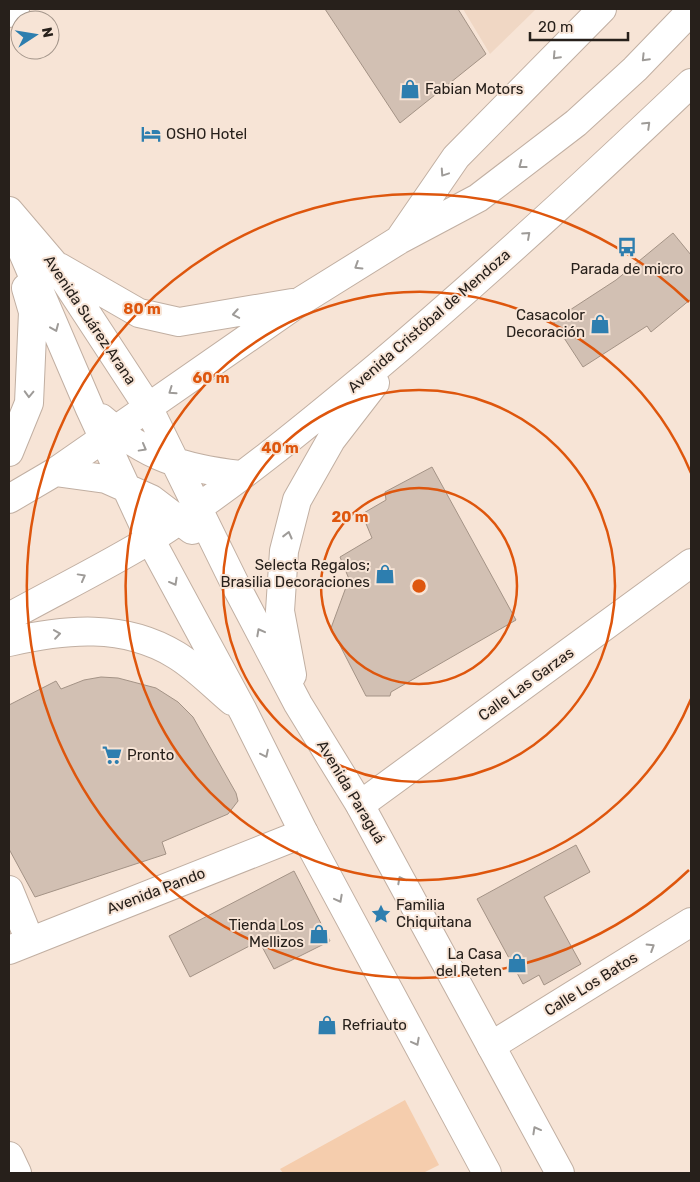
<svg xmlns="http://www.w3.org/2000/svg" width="700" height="1182" viewBox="0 0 700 1182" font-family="Rubik,sans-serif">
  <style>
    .built { fill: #f0d7c4 }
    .green { fill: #f5cdad }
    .building { fill: #d2c0b3; stroke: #a49386 }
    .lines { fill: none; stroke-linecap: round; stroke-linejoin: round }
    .minor-casing { stroke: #c1afa2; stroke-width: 30 }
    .major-casing { stroke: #c1afa2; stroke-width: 30 }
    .minor { stroke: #fff; stroke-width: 28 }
    .major { stroke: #fff; stroke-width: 28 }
    .oneway { stroke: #9e9b98 }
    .ring { fill: none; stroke: #de560d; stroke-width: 2.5 }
    .labels { text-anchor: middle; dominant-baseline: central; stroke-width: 4; stroke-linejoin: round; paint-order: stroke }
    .poi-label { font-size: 15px; fill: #27201b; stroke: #f7e4d6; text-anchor: start }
    .street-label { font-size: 15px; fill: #27201b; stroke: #f7e4d6 }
    .centre { fill: #de560d; stroke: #f7e4d6; stroke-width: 2.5 }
    .ring-label { font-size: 15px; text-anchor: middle; font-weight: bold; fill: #de560d; stroke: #f7e4d6; stroke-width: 4; stroke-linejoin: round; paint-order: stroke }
  </style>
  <rect width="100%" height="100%" fill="#f7e4d6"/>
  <path class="built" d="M463 9H536L490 54Z"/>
  <path class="green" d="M405 1100 439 1165 423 1173H283L280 1169Z"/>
  <path class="building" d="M325 9H458L486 54 400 123Z
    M673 233 691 255V299L651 332 647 326 583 367 553 321 616 280Z
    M432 467 516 620 391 692 390 696H366L331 628 349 579 340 557 372 538 362 514 386 500 385 492Z
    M101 677 118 678 156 688 178 702 193 717 236 793 238 801 228 814 162 842 166 854 35 897 9 849V705L56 681 61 689 84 680Z
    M576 845 590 872 544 897 581 964 544 985 539 975 523 984 477 899Z
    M294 871 330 941 274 969 259 941 190 977 169 936Z"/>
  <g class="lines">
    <defs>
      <path id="minor" d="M9 13 15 9
        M360 805 691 563
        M9 890 30 941
        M9 950 304 833
        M491 1046 691 922
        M9 1156 17 1173"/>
      <path id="major" d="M9 211 55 265 148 407 237 588 298 704 360 805 560 1173
        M12 227 90 409 150 539 243 711 304 833 487 1173
        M401 237 456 157 602 9
        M59 267 139 313 179 322 292 303
        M101 418C147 457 181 468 240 475
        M9 452 29 403 33 312 26 288
        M55 472 106 479 151 499 192 530
        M9 499 55 472 301 301 399 240 478 198 576 123 635 69 691 11
        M9 617C56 591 105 567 151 539 230 489 305 427 377 367 485 276 589 180 691 83
        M9 642C65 629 124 623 176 655 196 667 214 686 232 701
        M292 675 280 611 284 551 297 500 331 440 375 383"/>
    </defs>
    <use href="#minor" class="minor-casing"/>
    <use href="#major" class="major-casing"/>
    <use href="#minor" class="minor"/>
    <use href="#major" class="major"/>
  </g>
  <defs><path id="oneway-chevron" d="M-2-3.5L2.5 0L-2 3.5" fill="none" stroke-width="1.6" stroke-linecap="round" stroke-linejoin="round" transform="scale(1.25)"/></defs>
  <g class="oneway">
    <use href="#oneway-chevron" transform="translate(556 56) rotate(133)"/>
    <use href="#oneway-chevron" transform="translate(645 58) rotate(134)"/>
    <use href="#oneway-chevron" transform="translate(647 125) rotate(-44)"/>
    <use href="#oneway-chevron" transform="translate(522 165) rotate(143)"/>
    <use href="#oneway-chevron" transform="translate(444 173) rotate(124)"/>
    <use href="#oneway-chevron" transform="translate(527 235) rotate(-42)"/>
    <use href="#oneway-chevron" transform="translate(358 266) rotate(148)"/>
    <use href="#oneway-chevron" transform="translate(236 314) rotate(170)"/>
    <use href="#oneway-chevron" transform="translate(55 328) rotate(67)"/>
    <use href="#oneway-chevron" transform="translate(172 391) rotate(145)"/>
    <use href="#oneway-chevron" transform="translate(29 394) rotate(92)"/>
    <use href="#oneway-chevron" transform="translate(143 448) rotate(29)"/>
    <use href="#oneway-chevron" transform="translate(288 535) rotate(-76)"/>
    <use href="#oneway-chevron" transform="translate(82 577) rotate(-29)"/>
    <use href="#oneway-chevron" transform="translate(174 582) rotate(61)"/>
    <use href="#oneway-chevron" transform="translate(260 632) rotate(-118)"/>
    <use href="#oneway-chevron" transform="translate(57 634) rotate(-8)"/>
    <use href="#oneway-chevron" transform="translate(265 754) rotate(64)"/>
    <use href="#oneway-chevron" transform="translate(401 880) rotate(-118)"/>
    <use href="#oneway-chevron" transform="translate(339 899) rotate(62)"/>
    <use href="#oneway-chevron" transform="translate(651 947) rotate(-32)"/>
    <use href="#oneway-chevron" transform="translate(416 1042) rotate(62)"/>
    <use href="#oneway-chevron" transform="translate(536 1130) rotate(-119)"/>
  </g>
  <g class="ring">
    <circle cx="419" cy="586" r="98"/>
    <circle cx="419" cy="586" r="196"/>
    <path d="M691 699A294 294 0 1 1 691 473"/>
    <path d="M689 870A392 392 0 1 1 689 302"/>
  </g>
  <defs>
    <symbol id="shop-bare" viewBox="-9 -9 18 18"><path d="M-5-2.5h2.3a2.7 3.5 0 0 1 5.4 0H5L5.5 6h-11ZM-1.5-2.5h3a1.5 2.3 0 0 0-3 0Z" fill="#2d7eaf" stroke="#f7e4d6" stroke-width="2.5" paint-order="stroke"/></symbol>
    <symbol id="hotel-bare" viewBox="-9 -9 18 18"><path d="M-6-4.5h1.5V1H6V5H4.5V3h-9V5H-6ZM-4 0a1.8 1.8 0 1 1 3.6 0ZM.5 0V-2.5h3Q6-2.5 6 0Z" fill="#2d7eaf" stroke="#f7e4d6" stroke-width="2.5" paint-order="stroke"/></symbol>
    <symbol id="bus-bare" viewBox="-9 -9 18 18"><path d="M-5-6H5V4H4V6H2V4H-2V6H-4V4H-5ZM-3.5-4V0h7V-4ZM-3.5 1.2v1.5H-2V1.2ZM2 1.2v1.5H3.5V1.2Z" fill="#2d7eaf" stroke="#f7e4d6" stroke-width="2.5" paint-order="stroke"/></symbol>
    <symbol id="supermarket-bare" viewBox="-9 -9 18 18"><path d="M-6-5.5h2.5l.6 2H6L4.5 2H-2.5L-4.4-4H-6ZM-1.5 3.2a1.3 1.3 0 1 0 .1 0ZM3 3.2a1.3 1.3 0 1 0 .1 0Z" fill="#2d7eaf" stroke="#f7e4d6" stroke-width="2.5" paint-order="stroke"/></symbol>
    <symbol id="sight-bare" viewBox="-9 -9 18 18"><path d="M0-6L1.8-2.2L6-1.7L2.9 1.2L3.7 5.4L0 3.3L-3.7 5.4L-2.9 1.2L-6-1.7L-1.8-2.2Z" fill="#2d7eaf" stroke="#f7e4d6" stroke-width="2.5" paint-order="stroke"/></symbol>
  </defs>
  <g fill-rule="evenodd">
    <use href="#shop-bare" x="396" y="75" width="28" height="28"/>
    <use href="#hotel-bare" x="137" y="120" width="28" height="28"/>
    <use href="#bus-bare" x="613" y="233" width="28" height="28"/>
    <use href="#shop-bare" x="586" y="310" width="28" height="28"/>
    <use href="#shop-bare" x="371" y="560" width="28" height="28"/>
    <use href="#supermarket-bare" x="98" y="741" width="28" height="28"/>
    <use href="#sight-bare" x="367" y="900" width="28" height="28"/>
    <use href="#shop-bare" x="305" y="920" width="28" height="28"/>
    <use href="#shop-bare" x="503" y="949" width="28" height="28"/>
    <use href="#shop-bare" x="313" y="1011" width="28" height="28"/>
  </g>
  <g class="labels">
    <g class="poi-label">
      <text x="425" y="89">Fabian Motors</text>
      <text x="166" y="134">OSHO Hotel</text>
      <text x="627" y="269" text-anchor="middle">Parada de micro</text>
      <text x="585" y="315" text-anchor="end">Casacolor<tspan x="585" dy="17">Decoración</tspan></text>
      <text x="370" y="565" text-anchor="end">Selecta Regalos;<tspan x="370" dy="17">Brasilia Decoraciones</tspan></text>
      <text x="127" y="755">Pronto</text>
      <text x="396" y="905">Familia<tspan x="396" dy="17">Chiquitana</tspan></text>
      <text x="304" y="925" text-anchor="end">Tienda Los<tspan x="304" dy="17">Mellizos</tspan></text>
      <text x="502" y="954" text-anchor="end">La Casa<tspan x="502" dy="17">del Reten</tspan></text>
      <text x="342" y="1025">Refriauto</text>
    </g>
    <g class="street-label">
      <text transform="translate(90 320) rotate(56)">Avenida Suárez Arana</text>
      <text transform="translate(429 321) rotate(-41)">Avenida Cristóbal de Mendoza</text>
      <text transform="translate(526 684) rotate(-36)">Calle Las Garzas</text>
      <text transform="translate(351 792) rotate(59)">Avenida Paraguá</text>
      <text transform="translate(156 891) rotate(-21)">Avenida Pando</text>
      <text transform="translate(591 984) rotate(-32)">Calle Los Batos</text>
    </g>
  </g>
  <circle cx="419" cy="586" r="8" class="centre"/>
  <g class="ring-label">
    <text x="142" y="314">80 m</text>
    <text x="211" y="383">60 m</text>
    <text x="280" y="453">40 m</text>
    <text x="350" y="522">20 m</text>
  </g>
  <rect width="700" height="1182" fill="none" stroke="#27201b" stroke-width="20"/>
  <g transform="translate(35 35) rotate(78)"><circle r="24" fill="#f7e4d6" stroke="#a4968b"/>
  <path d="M0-4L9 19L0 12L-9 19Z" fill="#2d7eaf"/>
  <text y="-8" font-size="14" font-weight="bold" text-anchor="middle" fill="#27201b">N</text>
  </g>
  <path d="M530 32v8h98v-8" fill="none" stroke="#27201b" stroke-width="2.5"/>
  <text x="538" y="32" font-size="15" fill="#27201b" stroke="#f7e4d6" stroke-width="4" paint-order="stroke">20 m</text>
</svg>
